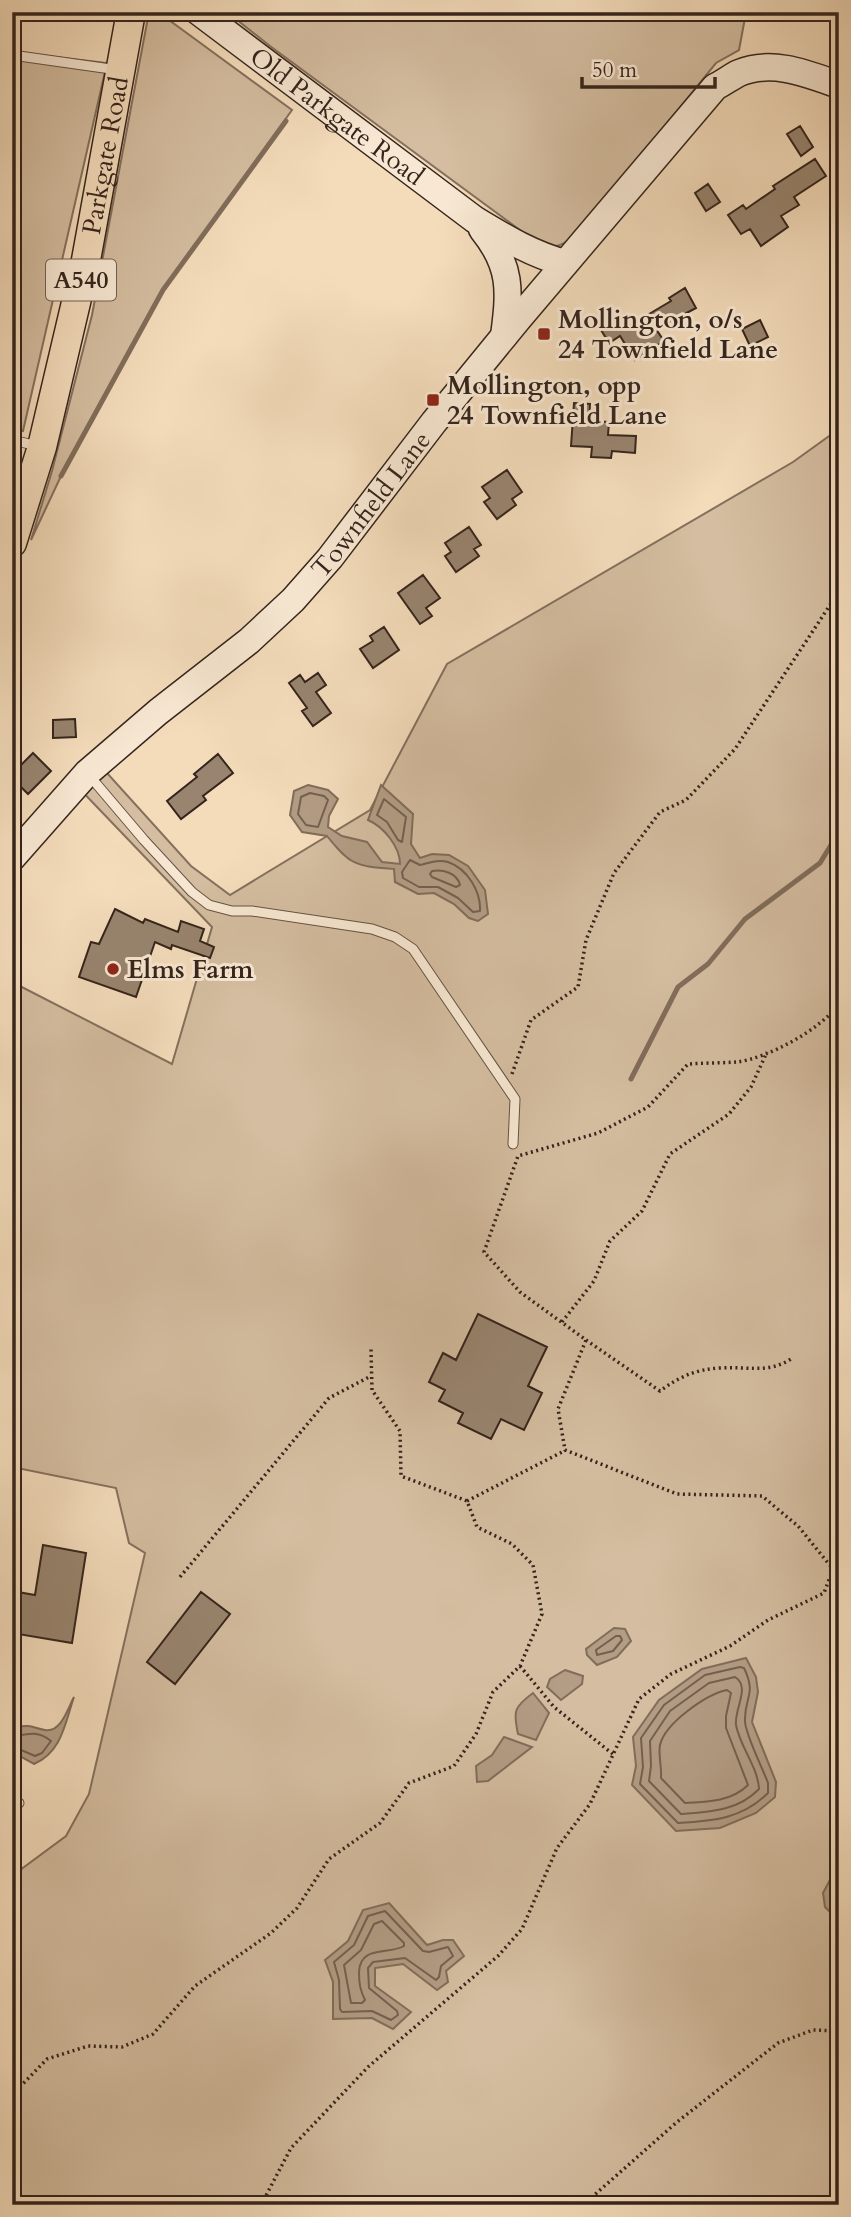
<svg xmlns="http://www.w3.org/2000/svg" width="851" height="2217" viewBox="0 0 851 2217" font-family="Cardo,serif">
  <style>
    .green { fill: #d4bda0; stroke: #84705e; stroke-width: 2 }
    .water { fill: #b39d85; stroke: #816d5b; stroke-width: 2 }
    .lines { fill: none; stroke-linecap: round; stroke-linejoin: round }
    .shore { stroke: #746050; stroke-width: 2 }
    .stream { stroke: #816d5b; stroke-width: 5 }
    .building { fill: #98846f; stroke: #35241c; stroke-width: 2 }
    .lane-casing { stroke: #655244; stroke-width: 11 }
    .secondary-casing { stroke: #35241c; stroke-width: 29 }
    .primary-casing { stroke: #35241c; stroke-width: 31 }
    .path { stroke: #35241c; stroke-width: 3.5; stroke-dasharray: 2 3.5; stroke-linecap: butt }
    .lane { stroke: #f8e8d3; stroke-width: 9 }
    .secondary { stroke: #f8e8d3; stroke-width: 26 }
    .primary { stroke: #f4dcbb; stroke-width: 28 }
    .poi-dot { fill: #8f2418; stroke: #f8e8d3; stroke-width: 2.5 }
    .labels { text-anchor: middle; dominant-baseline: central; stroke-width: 6; stroke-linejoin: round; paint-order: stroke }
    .shield { fill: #f8e8d3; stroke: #705f53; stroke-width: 2 }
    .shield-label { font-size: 24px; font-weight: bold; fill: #35241c }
    .street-label { font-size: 26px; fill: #35241c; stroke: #f8e8d3 }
    .poi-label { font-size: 26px; font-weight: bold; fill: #35241c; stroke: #f8e8d3; text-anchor: start }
  </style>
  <rect width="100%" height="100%" fill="#f4dcbb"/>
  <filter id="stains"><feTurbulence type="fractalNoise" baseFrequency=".00286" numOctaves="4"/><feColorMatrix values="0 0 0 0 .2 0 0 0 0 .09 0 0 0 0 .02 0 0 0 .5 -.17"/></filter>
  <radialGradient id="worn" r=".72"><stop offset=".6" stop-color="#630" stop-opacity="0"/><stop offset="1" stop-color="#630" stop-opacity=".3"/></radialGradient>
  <path class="green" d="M149 12H158L292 110 163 290 61 476 31 540 52 471 92 315Z
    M227 12H749L745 18 739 50 716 63 577 234C559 249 554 249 532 239L270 46Z
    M12 52 107 63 23 431 12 428Z
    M839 429V2205H12V1876L66 1836 89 1794 145 1553 129 1543 116 1488 12 1467V982L172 1064 212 927 75 784 98 763 191 866 230 895 370 810 447 664 793 462Z"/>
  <path class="water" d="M308 785 328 790 338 799 329 816 328 827 342 836 367 842 382 862 400 864C400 847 384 827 368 820L381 785 413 814 411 844 420 858 432 854 449 855 468 866 485 890 488 914 478 921 469 918 454 904 434 893 418 894 395 882 394 869C356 866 351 866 327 836L302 832 290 815 294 791Z
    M614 1628 625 1629 631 1641 617 1657 597 1665 587 1655 586 1649Z
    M746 1658 756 1677 758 1692 752 1722 776 1782 775 1797 756 1813 720 1828 676 1831 632 1785 636 1766 633 1737 659 1700 702 1669Z
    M565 1670 583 1676 582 1684 561 1700 547 1687 550 1679Z
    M533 1693 549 1713 536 1740 518 1734C513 1711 514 1707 533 1693Z
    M74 1697C65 1723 62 1752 34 1764L14 1753 12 1734 17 1727C31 1724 33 1728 45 1730 61 1733 68 1708 74 1697Z
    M504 1737 532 1747 488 1781 477 1782 476 1766 492 1755Z
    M839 1863V1921L825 1907 823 1893Z
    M389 1903 427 1945 443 1940H453L464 1956 446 1971 448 1982 437 1990 403 1964 375 1968V1986L411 2012 393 2029 372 2018 333 2019V1982L325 1960 348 1941 363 1910Z"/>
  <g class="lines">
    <path class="shore" d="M310 793 324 796 328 800 318 827 306 825 298 814 301 797Z
      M384 799 406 817 402 842 398 840 387 822 377 815Z
      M410 860 420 865C429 863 438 859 448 862 468 869 481 892 480 911L473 912 458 898 438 887H419L403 878 402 872Z
      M432 871C443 869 457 873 460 885L456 887 432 877 430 874Z
      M616 1636H620L622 1640 613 1651 597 1655 596 1650Z
      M740 1667 744 1668C757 1695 744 1697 745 1721 745 1734 763 1769 768 1783V1793C742 1819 713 1821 678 1823L640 1784 643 1767 641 1738 664 1705 705 1675Z
      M735 1677C751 1687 734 1709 736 1725 740 1747 758 1767 759 1789 738 1811 710 1812 681 1814L649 1781 651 1766 650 1741 670 1711 709 1683Z
      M727 1690 731 1693 726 1716V1728L748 1785C731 1802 706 1802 685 1803L661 1778C662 1768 658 1754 660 1745 665 1723 707 1694 727 1690Z
      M12 1737C28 1734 37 1730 51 1741L42 1753 35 1756 12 1746
      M385 1911 423 1951 429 1952 448 1947 453 1956 441 1966 439 1977 436 1980 405 1958 373 1962 368 1968 369 1988 397 2011 398 2015 391 2020 372 2011 342 2012 340 2009 339 1980 334 1962 354 1945 368 1916Z
      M382 1921 404 1943V1946C388 1955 360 1945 359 1972 359 1983 360 1990 365 2000L362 2003H351L344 1965 361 1950 374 1924Z"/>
    <path class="stream" d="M61 476 163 290 286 121
      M631 1079 678 987 708 964 745 919 820 863 834 840 839 819"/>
  </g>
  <path class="building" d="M800 126 813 147 801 156 787 134Z
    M815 159 826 176 794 197 799 205 781 216 788 227 761 246 750 229 741 234 728 215 743 205 746 209 775 189 773 186Z
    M708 184 720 202 706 211 695 193Z
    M685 288 696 308 656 329 664 341 635 360 620 336 609 343 598 325 613 315 622 330 671 301 669 298Z
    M760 320 768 337 750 346 742 329Z
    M574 403 590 404 589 421 609 422 608 435 636 436 635 453 612 451 611 458 591 457 592 447 571 446Z
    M507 470 522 492 512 499 516 505 497 519 484 502 490 498 482 487Z
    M469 527 481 545 474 549 479 556 456 572 445 556 451 552 445 543Z
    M423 575 440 598 426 608 432 616 420 624 398 593Z
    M384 627 399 650 373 668 360 649 373 641 370 636Z
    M318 673 326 685 316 692 331 713 313 726 302 711 307 708 289 683 300 675 305 682Z
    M75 719 76 737 53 738V720Z
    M33 753 51 771 28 794 12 778V774Z
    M218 754 233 773 203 796 206 800 181 819 167 801 197 777 194 774Z
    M115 909 143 923 145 919 178 932 181 921 204 929 200 941 214 947 210 958 172 945 171 949 155 942 136 997 79 977 91 942 99 944Z
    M478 1314 547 1347 528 1386 542 1393 524 1430 501 1419 491 1439 458 1423 463 1413 439 1401 445 1390 429 1382 443 1353 456 1360Z
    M43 1545 86 1553 72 1643 12 1633V1591L35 1595Z
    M201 1592 230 1614 175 1684 147 1662Z"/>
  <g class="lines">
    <defs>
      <path id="lane" d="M12 55 118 70
        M12 440 38 446
        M88 774 144 840 192 892 209 905 232 911H252L372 929 395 937 413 949 515 1099 513 1144
        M12 1803H19"/>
      <g id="secondary">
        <path id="s1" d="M199 12 474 219C504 237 531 254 565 263"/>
        <path d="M482 229C512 266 510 291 504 336"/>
        <path id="s2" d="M12 858 87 773 158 712 249 641 293 600 330 558 434 422 519 318 715 87C723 83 731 77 739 73 772 59 808 74 839 85"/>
      </g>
      <g id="primary">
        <path id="s3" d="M12 543 42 447 86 260 131 12"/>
      </g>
    </defs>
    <use href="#lane" class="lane-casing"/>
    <use href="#secondary" class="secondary-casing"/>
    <use href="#primary" class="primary-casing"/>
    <path class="path" d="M512 1074 531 1020 578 987 586 940 614 873 660 812 686 800 735 749 832 602 839 596
      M562 1322 594 1281 610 1241 642 1211 670 1154 729 1114 751 1087 767 1052
      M586 1340 660 1391C679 1377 696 1369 721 1368 746 1366 768 1374 791 1359
      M467 1501 564 1451
      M180 1577 329 1398 371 1376
      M520 1666 554 1707 614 1755
      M12 2095 47 2059 88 2046 122 2047 153 2034 195 1986 271 1933 297 1908 329 1859 380 1823 409 1783 454 1766 476 1734 493 1692 520 1666 542 1614 533 1565 512 1544 477 1527 467 1501 401 1476 400 1431 372 1390 371 1349
      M261 2205 291 2148 368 2067 498 1956 522 1929 557 1848 590 1804 639 1699 671 1674 730 1646 768 1620 824 1593 833 1569 798 1526 762 1496 677 1494 565 1450 558 1409 586 1340 520 1292 484 1252 518 1156 598 1133 648 1107 688 1064C704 1063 721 1063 737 1062 768 1058 820 1030 839 1004
      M583 2205 677 2122 778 2043 813 2030 839 2031"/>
    <use href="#lane" class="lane"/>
    <use href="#secondary" class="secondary"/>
    <use href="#primary" class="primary"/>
  </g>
  <g class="poi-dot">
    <rect x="537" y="327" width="14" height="14" rx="3.5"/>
    <rect x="426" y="393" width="14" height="14" rx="3.5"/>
    <circle cx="113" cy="969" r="7"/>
  </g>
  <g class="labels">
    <rect class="shield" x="46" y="259.5" width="70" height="41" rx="5"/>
    <g class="shield-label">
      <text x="81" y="280">A540</text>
    </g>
    <g class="street-label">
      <text stroke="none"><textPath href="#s1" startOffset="173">Old Parkgate Road</textPath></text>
      <text stroke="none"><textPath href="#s3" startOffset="399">Parkgate Road</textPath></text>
      <text stroke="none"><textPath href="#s2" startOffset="506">Townfield Lane</textPath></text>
    </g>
    <g class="poi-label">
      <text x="558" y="319">Mollington, o/s<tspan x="558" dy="30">24 Townfield Lane</tspan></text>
      <text x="447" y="385">Mollington, opp<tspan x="447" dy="30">24 Townfield Lane</tspan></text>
      <text x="127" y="969">Elms Farm</text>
    </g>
  </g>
  <rect width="851" height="2217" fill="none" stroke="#f4dcbb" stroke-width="42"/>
  <rect x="14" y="14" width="823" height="2189" fill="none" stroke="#35241c" stroke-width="3.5"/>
  <rect x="21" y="21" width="809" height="2175" fill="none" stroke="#35241c" stroke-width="2"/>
  <path d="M582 77v10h133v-10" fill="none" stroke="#35241c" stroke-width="3.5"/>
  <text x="592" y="77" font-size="21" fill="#35241c" stroke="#f8e8d3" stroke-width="5" paint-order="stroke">50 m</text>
  <rect width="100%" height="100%" filter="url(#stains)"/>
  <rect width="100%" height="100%" fill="url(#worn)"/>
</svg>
